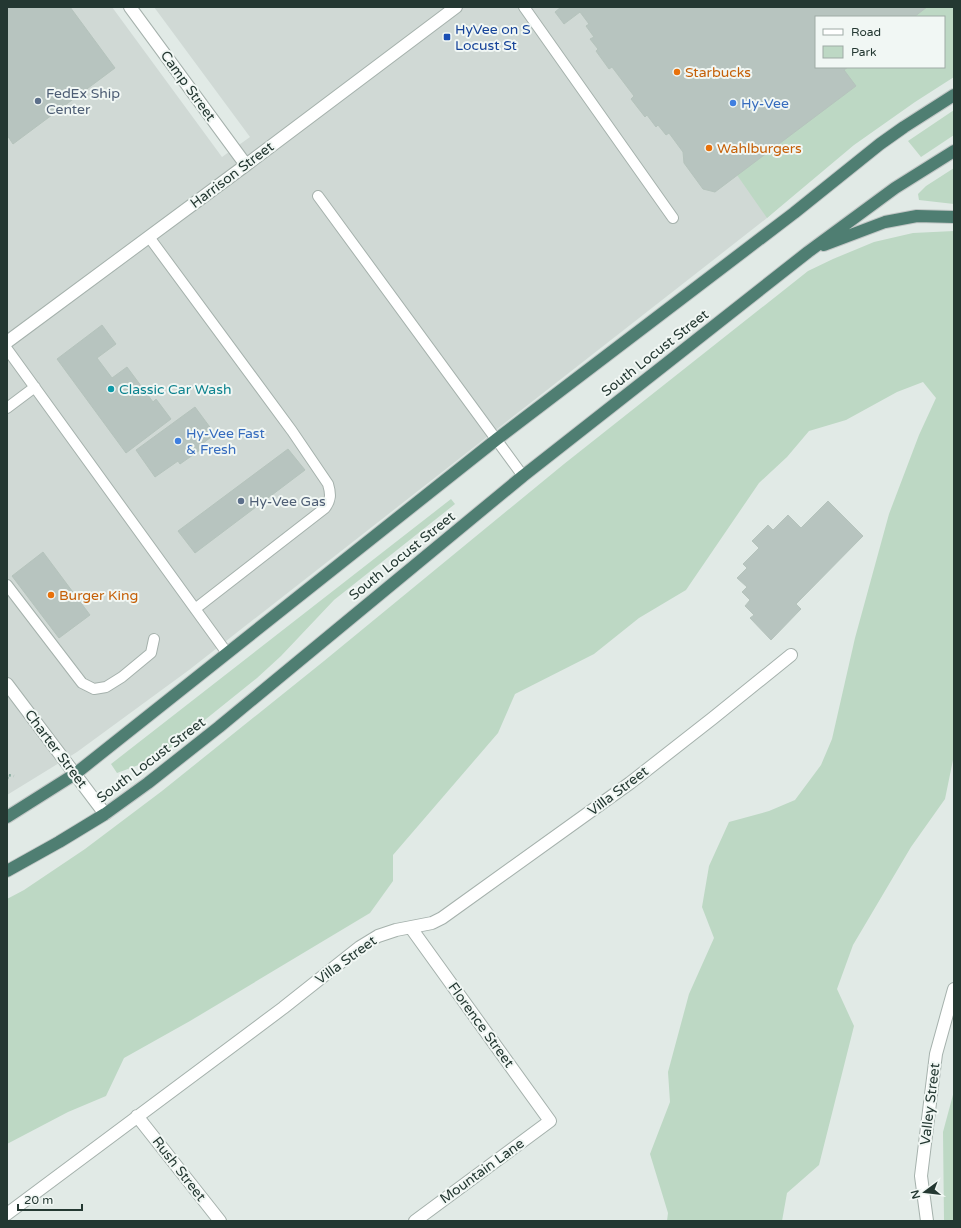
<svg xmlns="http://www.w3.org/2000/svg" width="961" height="1228" viewBox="0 0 961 1228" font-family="'Varela Round',sans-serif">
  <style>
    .built { fill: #d0d9d5 }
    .green { fill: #bdd8c4 }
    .building { fill: #b7c4bf; stroke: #b5c3bc }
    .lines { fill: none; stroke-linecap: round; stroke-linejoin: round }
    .service-casing { stroke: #a5b1ac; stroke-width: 12 }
    .minor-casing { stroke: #a5b1ac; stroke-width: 14 }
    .trunk-casing { stroke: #c2c7c6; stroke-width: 14 }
    .path { stroke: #86aa9d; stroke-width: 2.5; stroke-dasharray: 2 3; stroke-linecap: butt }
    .service { stroke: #fff; stroke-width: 10 }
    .minor { stroke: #fff; stroke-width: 12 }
    .trunk { stroke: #4f7e72; stroke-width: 12 }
    .transit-dot { fill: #1a4fb4; stroke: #f1f7f4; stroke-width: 1.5 }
    .food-dot { fill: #e8710a; stroke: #f1f7f4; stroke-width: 1.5 }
    .service-dot { fill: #5c6f8a; stroke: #f1f7f4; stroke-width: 1.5 }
    .shop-dot { fill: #3f7fe0; stroke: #f1f7f4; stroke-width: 1.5 }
    .culture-dot { fill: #0f9aa8; stroke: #f1f7f4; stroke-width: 1.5 }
    .labels { text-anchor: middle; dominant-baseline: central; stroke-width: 4; stroke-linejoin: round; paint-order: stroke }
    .transit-label { font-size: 14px; fill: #164399; stroke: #f1f7f4; text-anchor: start }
    .food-label { font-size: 14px; fill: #c56008; stroke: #f1f7f4; text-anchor: start }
    .street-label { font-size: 14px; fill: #243832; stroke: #f1f7f4 }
    .service-label { font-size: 14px; fill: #4e5e75; stroke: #f1f7f4; text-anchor: start }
    .shop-label { font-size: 14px; fill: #366cbe; stroke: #f1f7f4; text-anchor: start }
    .culture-label { font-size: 14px; fill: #0d838f; stroke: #f1f7f4; text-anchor: start }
  </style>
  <rect width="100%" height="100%" fill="#e1eae6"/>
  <path class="built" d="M7 7H112L222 157 250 137 154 7H954L944 17H816V67H935L767 218 189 670 77 752 7 795Z"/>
  <path class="green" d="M927 7H954V77L915 102 854 145 767 218 737 175 844 70 848 67H944V17H914Z
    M954 110V135L921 157 908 141Z
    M954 168V204L919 200 918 194 926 186Z
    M954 231V755L945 799 911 847 853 945 837 989 854 1026 819 1165 787 1193 782 1221H667L668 1213 650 1154 670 1102 668 1072 689 994 714 938 702 907 709 866 729 822 769 811 795 800 821 765 832 739 855 638 889 514 919 435 936 398 923 382 897 392 846 420 809 431 787 457 759 483 686 590 639 618 594 654 515 694 498 733 393 855V881L370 913 190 1021 124 1058 106 1096 68 1112 7 1144V899L24 890 85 849 162 791 324 661 564 464 808 271 833 259 874 242 913 233Z
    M451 499 455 504 334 600 281 656 257 678 165 752 152 760 117 773 111 764Z
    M954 1091V1221H944L943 1132Z"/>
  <path class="building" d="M7 7H70L115 68 13 144 7 135Z
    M561 7H927L914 17H816V67H848L844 70 856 86 715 192 703 189 684 163 683 152 669 133 666 135 658 125 656 127 647 115 645 117 631 99 634 96 612 67 609 69 596 51 598 49 590 39 594 37 586 26 589 24 580 12 564 24 555 12Z
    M102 325 116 344 97 358 112 378 127 367 153 402 156 399 171 419 126 453 57 359Z
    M195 407 215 434 198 447 200 450 180 464 178 461 155 477 136 450Z
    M288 449 305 470 195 553 178 531Z
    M828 501 863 536 796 604 801 609 771 640 750 618 754 615 745 606 750 600 742 592 747 587 737 578 747 568 743 564 759 548 752 541 768 525 773 530 788 515 801 528Z
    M43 552 90 615 59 638 12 576Z"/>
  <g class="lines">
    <defs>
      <path id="service" d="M524 7 673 218
        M318 196 523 476
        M149 237 292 431 328 484C331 494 331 500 325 508L195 609
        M7 349 227 653
        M7 408 35 387
        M7 585 82 683 94 689 106 687 122 677 151 653 154 639"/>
      <path id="minor" d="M130 7 246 165
        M7 342 246 165 456 7
        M7 684 105 814
        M411 928 550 1121 415 1221
        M137 1116 220 1221
        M7 1214 283 1008 360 947 378 936 396 930 432 923 442 918 630 783 713 718 791 655
        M927 1221 921 1176 936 1054 954 989"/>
      <path id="trunk" d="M824 245 885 222 917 216 954 217
        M7 817 75 774 497 439 794 213 880 144 904 127 954 95
        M7 871 59 842 105 814 148 783 219 727 523 476 667 363 808 252 895 188 954 151"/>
    </defs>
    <use href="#service" class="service-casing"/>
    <use href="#minor" class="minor-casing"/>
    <use href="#trunk" class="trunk-casing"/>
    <path class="path" d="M7 779 8 775 14 776"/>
    <use href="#service" class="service"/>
    <use href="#minor" class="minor"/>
    <use href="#trunk" class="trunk"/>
  </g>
  <rect class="transit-dot" x="443" y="33" width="8" height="8" rx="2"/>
  <g class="food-dot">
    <circle cx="677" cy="72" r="4"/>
    <circle cx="709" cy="148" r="4"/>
    <circle cx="51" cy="595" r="4"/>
  </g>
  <g class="service-dot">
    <circle cx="38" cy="101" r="4"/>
    <circle cx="241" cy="501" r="4"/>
  </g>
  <g class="shop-dot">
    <circle cx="733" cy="103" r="4"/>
    <circle cx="178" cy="441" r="4"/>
  </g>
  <circle class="culture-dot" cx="111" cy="389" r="4"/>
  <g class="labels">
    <g class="transit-label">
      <text x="455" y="29">HyVee on S<tspan x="455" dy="16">Locust St</tspan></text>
    </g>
    <g class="food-label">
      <text x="685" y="72">Starbucks</text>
      <text x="717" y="148">Wahlburgers</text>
      <text x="59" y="595">Burger King</text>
    </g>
    <g class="street-label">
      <text transform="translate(188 86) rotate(54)">Camp Street</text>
      <text transform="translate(232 175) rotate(-37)">Harrison Street</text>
      <text transform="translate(655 353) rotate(-38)">South Locust Street</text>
      <text transform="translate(402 556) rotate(-39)">South Locust Street</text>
      <text transform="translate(56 749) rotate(53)">Charter Street</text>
      <text transform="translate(151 760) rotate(-37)">South Locust Street</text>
      <text transform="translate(618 791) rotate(-37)">Villa Street</text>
      <text transform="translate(346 960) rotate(-36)">Villa Street</text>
      <text transform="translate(481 1025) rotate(54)">Florence Street</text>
      <text transform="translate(930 1104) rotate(-83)">Valley Street</text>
      <text transform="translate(179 1169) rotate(52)">Rush Street</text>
      <text transform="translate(482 1171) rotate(-36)">Mountain Lane</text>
    </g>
    <g class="service-label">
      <text x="46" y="93">FedEx Ship<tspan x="46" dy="16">Center</tspan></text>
      <text x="249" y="501">Hy-Vee Gas</text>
    </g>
    <g class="shop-label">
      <text x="741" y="103">Hy-Vee</text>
      <text x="186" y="433">Hy-Vee Fast<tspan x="186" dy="16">&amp; Fresh</tspan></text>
    </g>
    <g class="culture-label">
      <text x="119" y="389">Classic Car Wash</text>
    </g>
  </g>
  <rect width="961" height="1228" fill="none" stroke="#243832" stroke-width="16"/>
  <rect x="815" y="16" width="130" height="52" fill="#f1f7f4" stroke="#9faba6"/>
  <rect x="823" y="29" width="20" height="6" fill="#ffffff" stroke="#9faba6"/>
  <text x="851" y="36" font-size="12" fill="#243832">Road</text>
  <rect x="823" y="46" width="20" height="12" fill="#bdd8c4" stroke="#9faba6"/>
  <text x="851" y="56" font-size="12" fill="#243832">Park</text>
  <g transform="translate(925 1192) rotate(255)" stroke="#f1f7f4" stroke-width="3" paint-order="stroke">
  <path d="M0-3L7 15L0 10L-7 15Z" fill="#243832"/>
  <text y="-6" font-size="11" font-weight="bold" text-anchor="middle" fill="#243832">N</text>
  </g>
  <path d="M18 1204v6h64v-6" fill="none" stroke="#243832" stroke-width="2"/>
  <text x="24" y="1204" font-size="12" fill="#243832" stroke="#f1f7f4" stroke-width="3" paint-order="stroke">20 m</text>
</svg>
